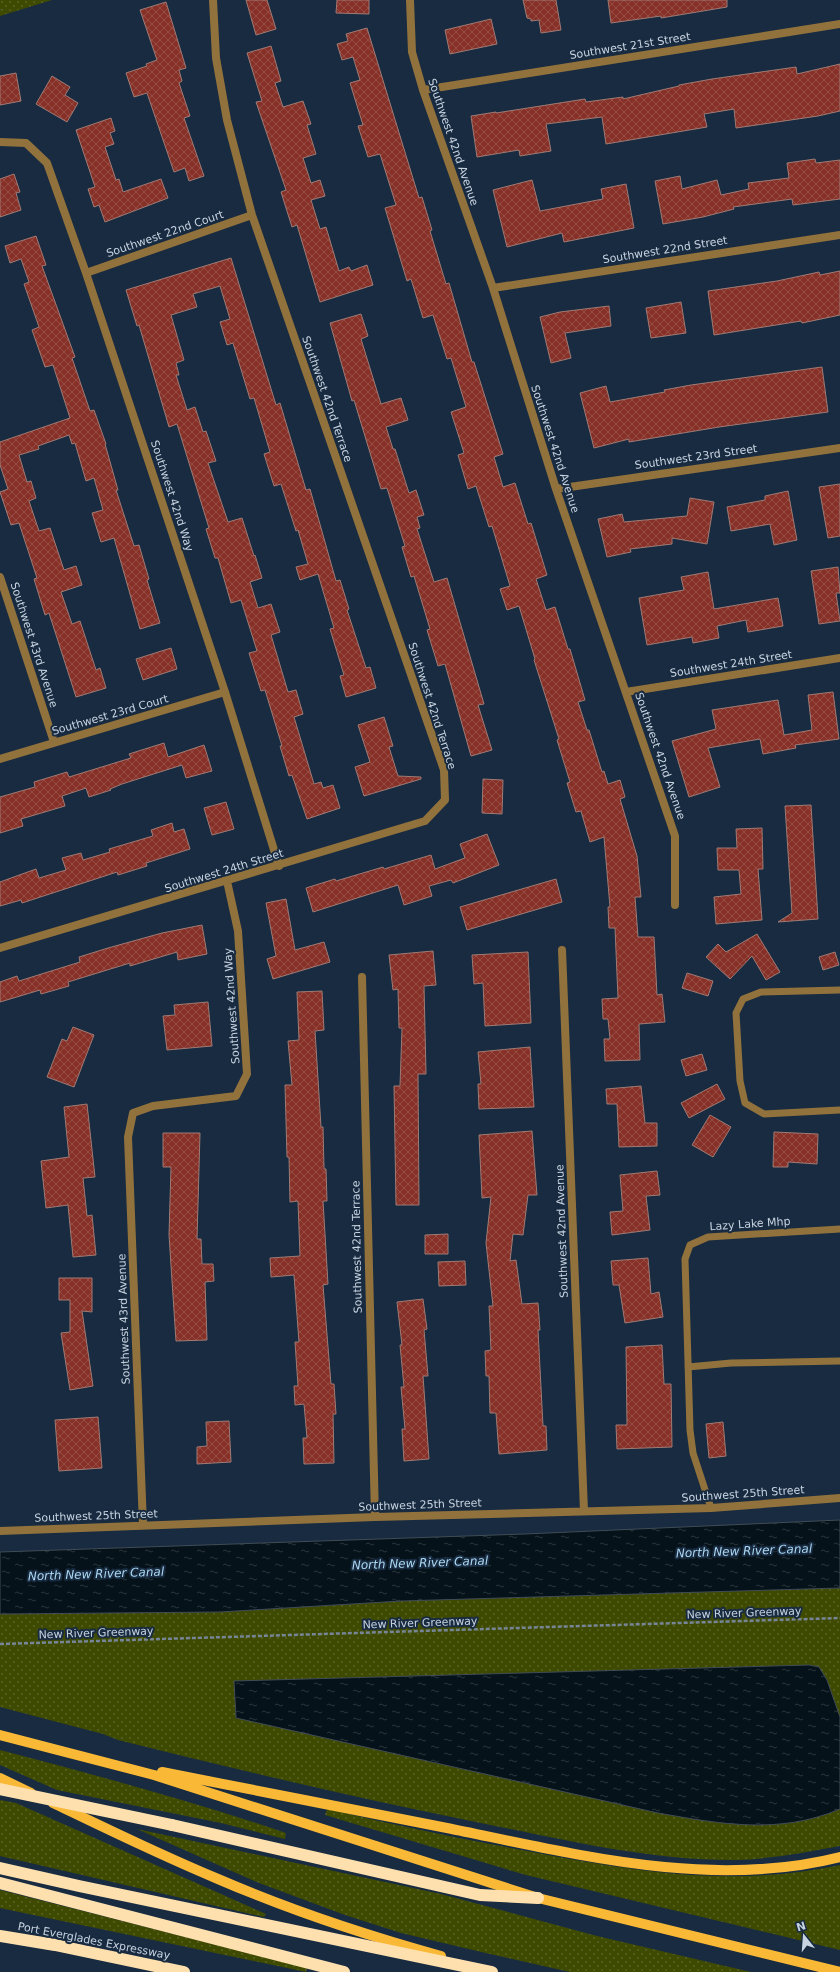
<svg xmlns="http://www.w3.org/2000/svg" width="840" height="1972" viewBox="0 0 840 1972" font-family="'DejaVu Sans',sans-serif">
  <style>
    .green { fill: url(#green-dots) }
    .water { fill: url(#water-ripples); stroke: #404c56 }
    .building { fill: url(#building-cross-hatch); stroke: #9f7b75 }
    .lines { fill: none; stroke-linecap: round; stroke-linejoin: round }
    .path { stroke: #768597; stroke-width: 2.5; stroke-dasharray: 4 2; stroke-linecap: butt }
    .lane { stroke: #91723c; stroke-width: 7 }
    .street { stroke: #91723c; stroke-width: 8 }
    .primary { stroke: #f9b937; stroke-width: 10 }
    .highway { stroke: #fee0ae; stroke-width: 12 }
    .highway-bridge { stroke: #fee0ae; stroke-width: 12 }
    .labels { text-anchor: middle; dominant-baseline: central; stroke-width: 4; stroke-linejoin: round; paint-order: stroke }
    .street-label { font-size: 11px; fill: #c7d3e1; stroke: #182b40 }
    .water-label { font-size: 12px; font-style: italic; fill: #acd9f4; stroke: #182b40 }
  </style>
  <defs>
    <pattern id="green-dots" width="8" height="8" patternUnits="userSpaceOnUse"><rect width="8" height="8" fill="#3f4a01"/><path d="M2 2h.1M6 6h.1" fill="none" stroke="#596326" stroke-width="1.8" stroke-linecap="round"/></pattern>
    <pattern id="water-ripples" width="26" height="14" patternUnits="userSpaceOnUse"><rect width="26" height="14" fill="#06121a"/><path d="M2 4q2-2 4 0t4 0M15 11q2-2 4 0t4 0" fill="none" stroke="#29343b"/></pattern>
    <pattern id="building-cross-hatch" width="8" height="8" patternUnits="userSpaceOnUse"><rect width="8" height="8" fill="#873027"/><path d="M0 0l8 8M0 8l8-8" fill="none" stroke="#964d46"/></pattern>
  </defs>
  <rect width="100%" height="100%" fill="#182b40"/>
  <path class="green" d="M0 0H52L0 16Z
    M840 1588V1717L827 1680 819 1667 809 1665 234 1681 828 1814 840 1809V1846C806 1852 772 1859 737 1860 648 1861 558 1838 471 1821 352 1797 235 1769 118 1740L103 1734 0 1707V1614L220 1612 401 1601Z
    M0 1750C96 1775 192 1801 286 1833L285 1839 221 1823 57 1790 0 1765Z
    M0 1800 16 1803 266 1914 264 1917 0 1856Z
    M327 1809C389 1824 453 1837 516 1849 629 1870 726 1889 840 1865V1950L526 1875 325 1815Z
    M137 1829 441 1894 597 1936 751 1972H570L490 1954 401 1933 345 1915 259 1883Z
    M0 1890 307 1968 306 1972 0 1908Z"/>
  <path class="water" d="M840 1520V1588L401 1601 220 1612 0 1614V1552L525 1534Z
    M809 1665 819 1667 827 1680 840 1717V1809C779 1835 721 1824 658 1813L236 1718 234 1681Z"/>
  <path class="building" d="M246 0H267L276 29 256 35Z
    M337 0H369V14L336 13Z
    M523 0H556L561 30 541 33 539 20 531 21V19L527 18Z
    M608 0H727V7L661 18V16L611 23Z
    M166 2 186 68 179 70 182 81 179 83 190 116 184 118 204 176 189 181 185 168 174 172 147 93 134 97 126 73 147 66 146 64 157 60 140 10Z
    M491 19 497 44 450 54 445 30Z
    M367 28 419 198 422 197 432 230 430 231 446 284 449 283 472 362H474L503 454 494 457 503 487 515 483 528 524 531 523 547 575 536 579 546 610 555 607 568 649H570L585 700 578 702 587 730H589L602 772 604 771 608 784 620 780 625 797 620 799 637 856 641 897H635L638 937H654L657 995 662 994 665 1022 639 1024 640 1060 605 1061 604 1039H610L608 1019H603L602 999 618 998 615 928H609L608 907H610L604 837 590 842 581 811 576 812 567 783 570 782 557 740 559 739 534 660 535 659 519 606 507 610 500 589 510 586 492 526 489 527 476 486 468 489 458 455 464 453 451 412 466 407 451 358 447 359 433 315 423 318 411 279 407 281 385 208 396 205 380 154 368 157 358 126 363 125 350 83 360 80 353 57 342 60 337 44 348 41 346 34Z
    M271 46 281 81 275 83 283 107 303 101 311 124 307 125 316 154 303 158 311 183 320 180 325 196 311 200 320 229 326 227 339 271 349 267 351 271 367 265 373 285 320 302 297 225 292 227 281 192 286 190 256 102 262 101 247 53Z
    M840 64V111L818 116 736 128 734 109 704 114 707 127 606 144 602 117 546 124 551 151 520 156 519 150 477 157 471 116 496 112V113L585 99 586 102 623 97V99L679 86V85L712 79 796 67 797 74Z
    M16 73 21 101 0 105V76Z
    M52 76 70 87 65 95 78 103 67 122 36 104Z
    M111 118 115 131 110 133 114 144 105 147 116 180 119 179 123 192 161 179 168 198 105 222 99 205 94 207 88 189 95 187 76 130Z
    M815 159 816 163 840 160V199L793 205 792 199 733 207 734 209 703 217 663 224 655 181 680 176 682 189 717 180 721 195 749 189 748 183 789 178 787 163Z
    M14 174 20 192 16 193 21 210 0 217V179Z
    M532 180 540 211 603 199 601 189 626 184 634 228 564 242 562 233 507 247 493 190Z
    M36 236 46 265 42 266 75 357 72 358 90 411 94 410 106 444H105L118 490H116L134 546 139 545 149 579 147 580 160 623 140 629 114 538 101 542 92 513 103 510 94 478 86 481 75 443 72 444 69 435 38 446 39 449 19 455 27 482 31 481 36 498 29 501 39 531 50 528 64 570 76 566 82 585 61 592 72 624 80 621 96 670 100 668 106 688 76 697 49 613 45 615 34 579 37 578 19 523 11 525 0 492 8 489 0 465V442L70 418 53 365 45 367 32 330 39 327 24 284 29 282 21 259 10 263 5 246Z
    M231 258 276 405 280 403 306 490 310 489 336 581 340 580 349 609 347 610 366 668 370 667 376 688 346 697 340 676 344 675 330 629 334 628 318 574 300 580 296 567 308 564 298 530 296 531 281 484 274 486 264 454 270 452 254 398 250 399 233 343 227 345 220 322 230 319 220 286 193 294 197 307 171 315 184 360 176 363 179 375H176L187 410 195 407 203 432 206 431 216 461 208 463 228 522 242 518 254 556 255 555 262 578 250 582 258 608 271 604 280 632 271 635 288 692 296 690 303 714 294 717 314 784 321 782 323 788 333 785 340 808 307 819 292 775 289 776 280 746H282L265 690 261 691 249 653 257 651 241 600 231 603 218 558H215L206 529 209 528 177 424 169 427 139 325 137 326 126 290Z
    M840 271V315L802 323 801 321 714 335 708 291 777 281 819 272 820 275Z
    M681 302 686 333 651 338 646 308Z
    M609 306 611 326 565 333 571 358 551 363 540 317 560 312Z
    M361 314 368 336 361 339 381 404 401 398 408 420 386 427 393 449H395L409 493 416 490 424 515 417 517 420 528 417 529 434 582 447 578 484 704 478 705 492 750 471 756 445 664 438 666 427 630 430 629 414 576 411 577 402 547 405 546 387 488 381 489 354 400 352 401 330 323Z
    M822 367 828 412 719 427 629 442V439L594 448 580 393 606 386 610 402 665 392 664 390 691 385Z
    M840 484V536L828 538 819 487Z
    M788 491 797 540 774 545 770 524 731 531 727 507 765 500V496Z
    M690 498 714 502 707 544 672 538V544L630 549 631 552 607 557 598 519 622 514 624 522 687 516Z
    M838 567 840 593H836L840 621 819 624 811 571Z
    M708 572 714 609 778 598 783 626 748 632 746 620 717 626 719 638 693 643 692 637 647 645 639 598 684 590 681 577Z
    M171 648 177 669 143 680 136 659Z
    M833 692 839 739 795 745 796 748 763 754 760 739 708 748 720 787 689 797 672 741 716 729 712 710 778 700 784 735 812 730 808 695Z
    M384 717 393 746 389 747 398 776 421 777V779L364 796 355 767 370 762 358 725Z
    M164 743 168 757 204 745 212 771 186 778 182 765 122 784 110 789 111 790 89 797 86 788 62 796 65 806 21 819 23 826 0 833V797L35 787 34 782 67 772 69 777 131 758 129 754Z
    M483 779 503 780 502 814 482 813Z
    M226 802 234 829 212 835 204 808Z
    M811 805 818 919 778 922 792 913 785 806Z
    M172 823 174 832 184 829 190 849 146 863 147 866 118 875 117 872 22 903 21 900 0 906V882L36 869 39 878 66 870 62 858 81 853 83 860 110 852 109 849 153 836 151 830Z
    M762 828 763 869H758L762 920 716 924 714 897 741 894 739 870H718L717 848H737L736 829Z
    M487 834 499 865 453 883 451 880 429 886 432 896 404 905 398 885 313 912 306 888 335 879 336 881 383 867 384 869 431 855 435 869 465 858 460 844Z
    M556 879 562 902 467 930 460 907Z
    M286 899 295 950 324 942 330 962 273 979 267 959 276 956 266 903Z
    M202 925 207 954 178 960 177 952 130 966V963L68 982 69 986 41 994 40 990 0 1002V982L17 976 19 981 80 962 79 957 108 948 162 933Z
    M757 934 780 972 766 980 752 956 730 979 706 957 718 944 726 952Z
    M433 951 436 985 424 986 426 1074H418L419 1205H396L394 1086H400L402 1028H399L398 989 393 990 389 955Z
    M528 952 531 1023 485 1026 483 983 474 984 472 955Z
    M835 952 839 965 823 970 819 957Z
    M687 973 713 981 708 996 682 988Z
    M322 991 324 1030 315 1031 321 1127H323L324 1169H326L327 1201H323L328 1284 323 1285 331 1384H334L336 1414H333L334 1463 304 1464 303 1438H307L304 1404 295 1405 294 1386H298L295 1342H299L294 1275 271 1277 270 1258 300 1256 298 1201 290 1202 289 1157H287L285 1085H292L288 1041 299 1040 297 992Z
    M208 1002 212 1046 167 1050 163 1016 175 1015 174 1005Z
    M73 1027 94 1035 74 1087 47 1077 62 1039 67 1041Z
    M530 1047 534 1107 479 1109 478 1084H481L478 1052Z
    M702 1054 707 1070 686 1076 681 1060Z
    M717 1084 725 1099 689 1118 681 1103Z
    M641 1086 645 1123H657V1146L619 1147 617 1104H607L606 1089Z
    M87 1104 95 1177 83 1178 87 1216 92 1215 96 1255 73 1257 68 1205 46 1208 41 1161 69 1157 64 1107Z
    M710 1115 731 1127 713 1157 692 1145Z
    M532 1131 537 1195H528L523 1235 513 1234 510 1261 516 1260 522 1304 538 1303 540 1330H538L543 1426H546L547 1450 499 1454 496 1413H490L489 1376H486L485 1351 491 1350 489 1306H493L486 1243 491 1197 482 1198 479 1135Z
    M774 1132 818 1134 817 1164 788 1162V1167H773Z
    M163 1133H200L197 1239H201L202 1264H213L214 1281 205 1282 207 1340 176 1341 169 1235 171 1167H163Z
    M657 1171 660 1195 646 1196 650 1230 612 1235 610 1212 623 1211 620 1175Z
    M448 1234V1254H425V1235Z
    M648 1258 651 1294 659 1292 663 1317 625 1323 619 1285H613L611 1261Z
    M465 1261 466 1285 439 1286 438 1262Z
    M59 1278H92V1312L82 1311 93 1386 70 1390 61 1333 70 1332V1300H59Z
    M423 1299 427 1329 424 1330 428 1376H423L429 1459 404 1461 402 1429H405L401 1387H404L400 1345H402L397 1302Z
    M662 1345 664 1384H671L672 1447 617 1449 616 1425H627L626 1347Z
    M98 1417 102 1468 59 1471 55 1420Z
    M229 1421 231 1462 197 1464V1447L207 1446 206 1422Z
    M723 1422 726 1456 709 1458 706 1424Z"/>
  <g class="lines">
    <path class="path" d="M0 1644 840 1618"/>
    <path class="lane" d="M840 990 761 992 743 999 736 1013 740 1081 745 1103 764 1114 840 1110
      M688 1367 731 1363 840 1361
      M711 1508 693 1453 690 1430 685 1259 690 1245 708 1237 840 1229"/>
    <path class="street" d="M410 0 412 52 423 90 493 288 556 489 675 836V905
      M423 90 840 24
      M0 142 26 143 47 163 86 273 225 692 279 866
      M86 273 252 215
      M493 288 840 235
      M556 489 840 448
      M0 577 54 742
      M626 692 840 658
      M0 759 225 692
      M0 948 425 821 445 800 444 770 252 215 227 120 216 58 213 0
      M562 950 584 1511
      M362 977 375 1517
      M143 1525 128 1137 133 1113 153 1106 236 1096 247 1074 238 931 227 881
      M0 1531 375 1517 711 1508 840 1498"/>
    <path class="primary" d="M0 1735 154 1775 538 1898 840 1972
      M162 1772C257 1791 352 1809 447 1828 575 1854 710 1890 840 1857
      M0 1778 31 1793
      M53 1803C107 1829 162 1856 218 1879 290 1910 365 1935 441 1956"/>
    <path class="highway" d="M172 1825 480 1895 538 1898
      M0 1868 79 1886 492 1972
      M0 1883 344 1972
      M0 1936 55 1945 184 1972"/>
    <path class="highway-bridge" d="M0 1789 172 1825"/>
  </g>
  <g class="labels">
    <g class="street-label">
      <text transform="translate(630 46) rotate(-9)">Southwest 21st Street</text>
      <text transform="translate(453 142) rotate(71)">Southwest 42nd Avenue</text>
      <text transform="translate(165 234) rotate(-19)">Southwest 22nd Court</text>
      <text transform="translate(665 250) rotate(-9)">Southwest 22nd Street</text>
      <text transform="translate(327 399) rotate(71)">Southwest 42nd Terrace</text>
      <text transform="translate(555 449) rotate(72)">Southwest 42nd Avenue</text>
      <text transform="translate(696 457) rotate(-8)">Southwest 23rd Street</text>
      <text transform="translate(172 496) rotate(72)">Southwest 42nd Way</text>
      <text transform="translate(34 645) rotate(72)">Southwest 43rd Avenue</text>
      <text transform="translate(731 664) rotate(-9)">Southwest 24th Street</text>
      <text transform="translate(432 706) rotate(72)">Southwest 42nd Terrace</text>
      <text transform="translate(110 715) rotate(-16)">Southwest 23rd Court</text>
      <text transform="translate(660 756) rotate(71)">Southwest 42nd Avenue</text>
      <text transform="translate(224 871) rotate(-17)">Southwest 24th Street</text>
      <text transform="translate(232 1006) rotate(-94)">Southwest 42nd Way</text>
      <text transform="translate(750 1224) rotate(-4)">Lazy Lake Mhp</text>
      <text transform="translate(562 1231) rotate(-92)">Southwest 42nd Avenue</text>
      <text transform="translate(357 1247) rotate(-91)">Southwest 42nd Terrace</text>
      <text transform="translate(124 1319) rotate(-92)">Southwest 43rd Avenue</text>
      <text transform="translate(743 1494) rotate(-4)">Southwest 25th Street</text>
      <text transform="translate(420 1505) rotate(-2)">Southwest 25th Street</text>
      <text transform="translate(96 1516) rotate(-2)">Southwest 25th Street</text>
      <text transform="translate(744 1613) rotate(-2)">New River Greenway</text>
      <text transform="translate(420 1623) rotate(-2)">New River Greenway</text>
      <text transform="translate(96 1633) rotate(-2)">New River Greenway</text>
      <text transform="translate(94 1941) rotate(11)">Port Everglades Expressway</text>
    </g>
    <g class="water-label">
      <text transform="translate(744 1551) rotate(-2)">North New River Canal</text>
      <text transform="translate(420 1563) rotate(-2)">North New River Canal</text>
      <text transform="translate(96 1574) rotate(-2)">North New River Canal</text>
    </g>
  </g>
  <g transform="translate(804 1936) rotate(343)" stroke="#182b40" stroke-width="3" paint-order="stroke">
  <path d="M0-3L7 15L0 10L-7 15Z" fill="#c7d3e1"/>
  <text y="-6" font-size="11" font-weight="bold" text-anchor="middle" fill="#c7d3e1">N</text>
  </g>
</svg>
